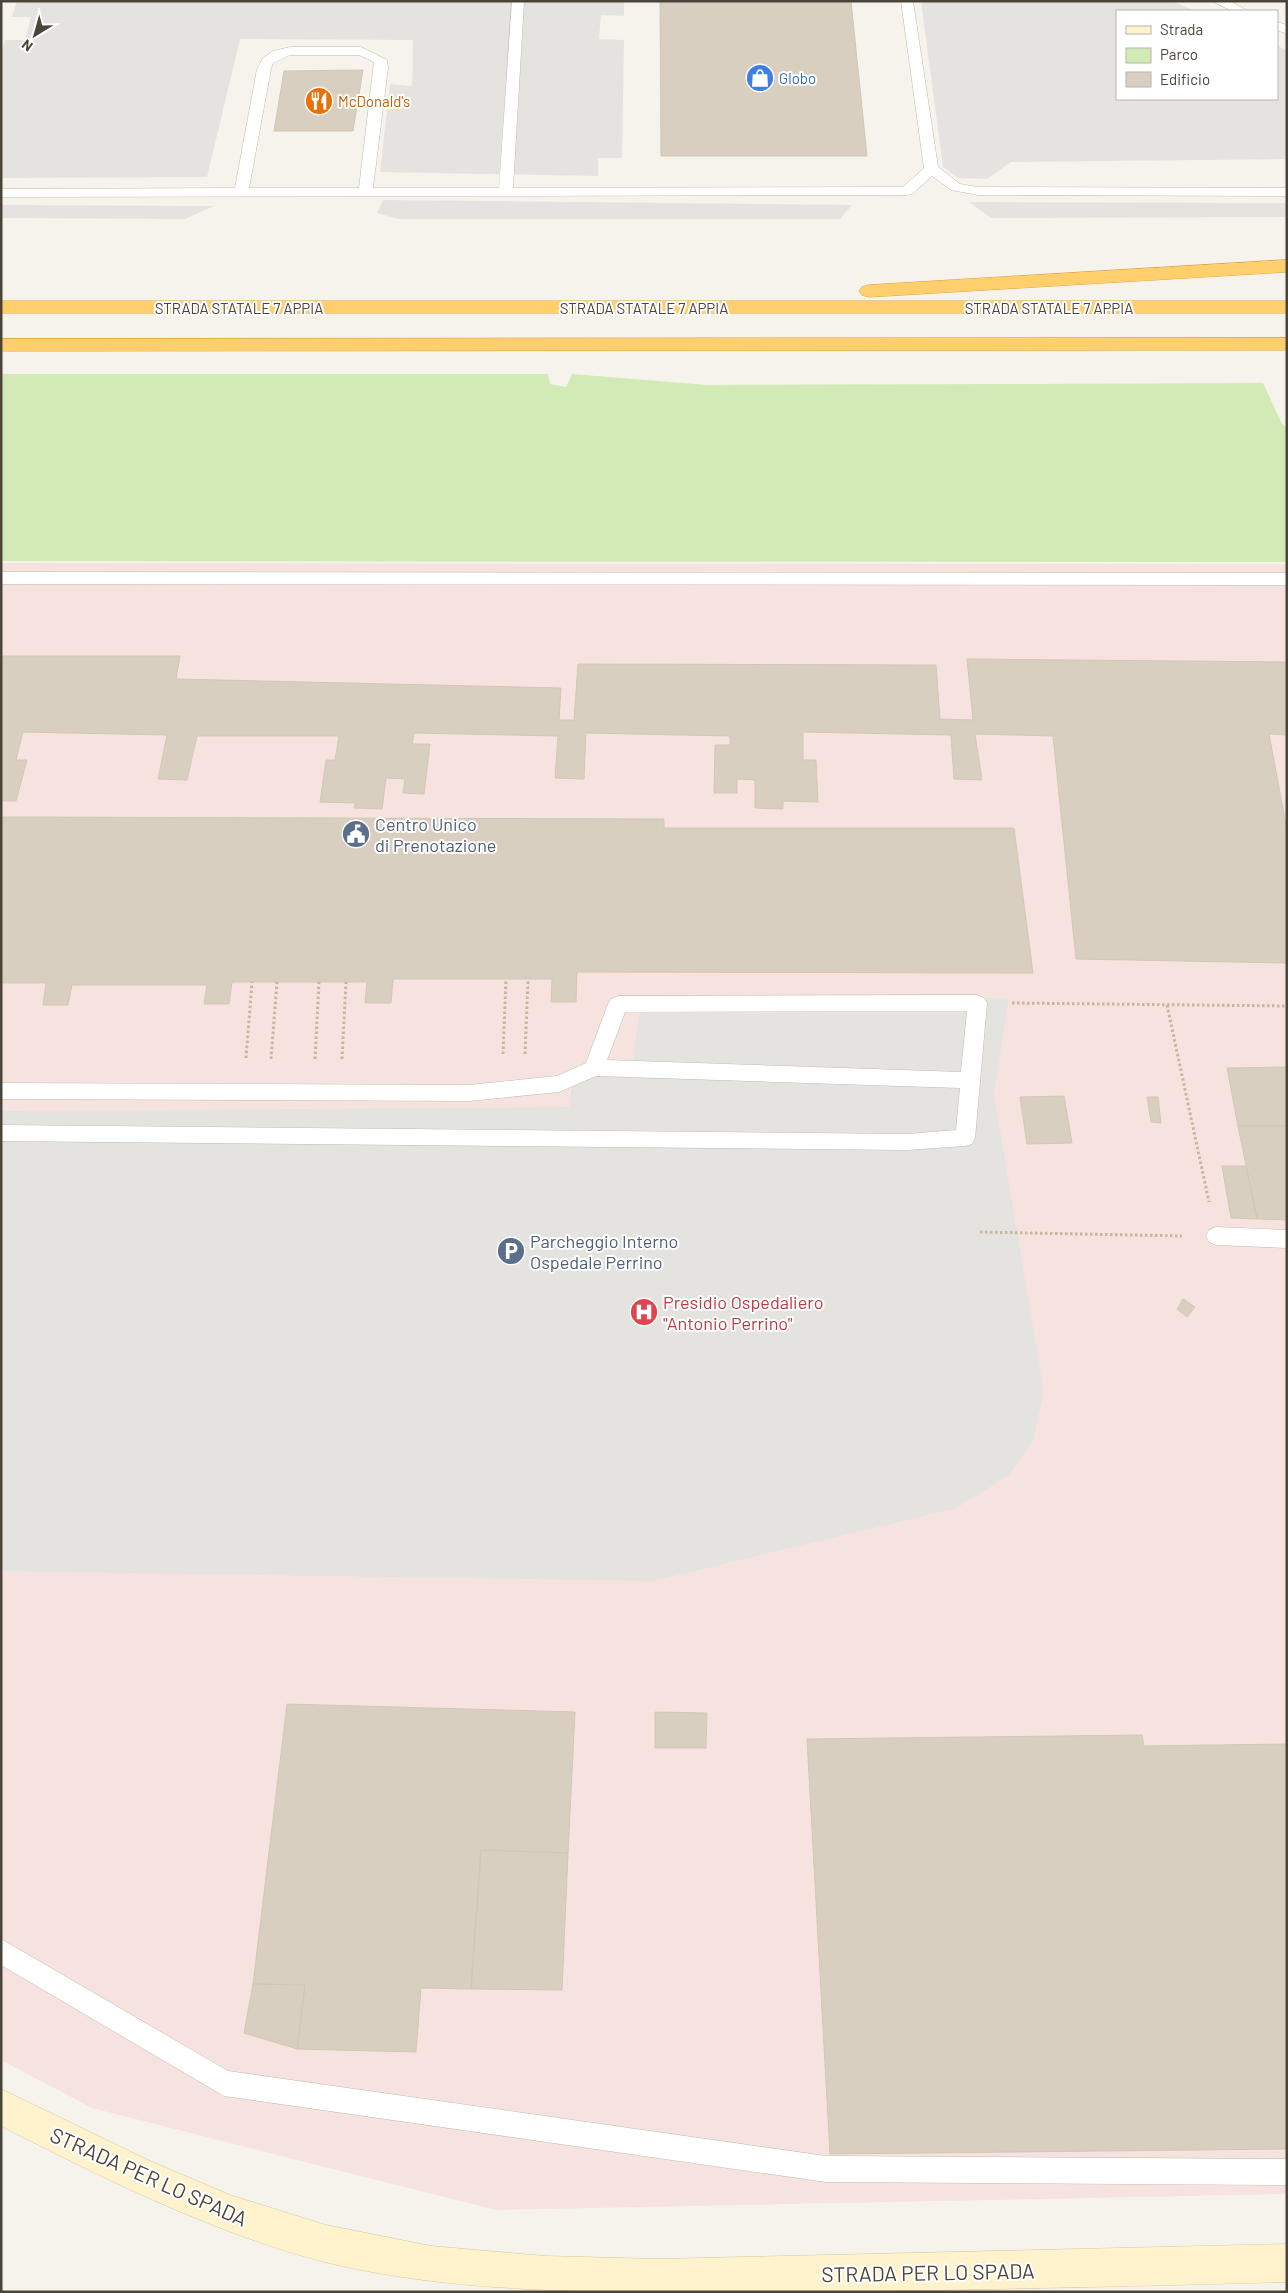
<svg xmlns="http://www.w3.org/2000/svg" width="1288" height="2293" viewBox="0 0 1288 2293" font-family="Barlow,sans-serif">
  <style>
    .medical { fill: #f6e3e0 }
    .green { fill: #d2eab5 }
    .parking { fill: #e5e3e0 }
    .building { fill: #d8cfc1; stroke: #d3c7b4 }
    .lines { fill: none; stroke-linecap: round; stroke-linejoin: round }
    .lane-casing { stroke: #c2bbae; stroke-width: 1 }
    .secondary-casing { stroke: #d6c79b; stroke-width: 1 }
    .highway-casing { stroke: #e0a43c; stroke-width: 1 }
    .path { stroke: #c4b79f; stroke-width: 3; stroke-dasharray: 2.5 2.5; stroke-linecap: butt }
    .lane { fill: #fff; fill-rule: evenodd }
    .secondary { fill: #fff3cd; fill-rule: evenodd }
    .highway { fill: #ffcf6e; fill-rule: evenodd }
    .labels { text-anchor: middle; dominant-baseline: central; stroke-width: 4; stroke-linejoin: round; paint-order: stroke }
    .far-shop-label { font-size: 15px; fill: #366cbe; stroke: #fff; text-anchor: start }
    .far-food-label { font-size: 15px; fill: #c56008; stroke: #fff; text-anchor: start }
    .far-street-label { font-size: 15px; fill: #4b4439; stroke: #fff }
    .service-label { font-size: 18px; fill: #4e5e75; stroke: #fff; text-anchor: start }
    .health-label { font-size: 18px; fill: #be3a42; stroke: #fff; text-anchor: start }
    .near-street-label { font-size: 21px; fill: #4b4439; stroke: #fff }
  </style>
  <rect width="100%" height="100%" fill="#f6f3ec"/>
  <path class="medical" d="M1 563 1287 564V2194L496 2210 92 2108 1 2060Z"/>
  <path class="green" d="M1 374H548L550 384 566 387 572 374 707 385 1263 383 1282 424 1287 428V562L1 561Z"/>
  <path class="parking" d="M17 1H624V16L601 15 599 39 624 40 622 158H598V176L380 172 390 84 412 86 413 40 240 39 207 177 1 178V53L5 40H25L31 17H12Z
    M921 1H1172L1195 11H1117V99H1277V46L1287 50V159L1011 162 987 179 958 178 943 167Z
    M383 200 852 205 840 219H398L377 213Z
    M969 202 1287 203V217L991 218Z
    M1 205 214 206 185 219 1 218Z
    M642 995 1009 998 994 1094 1044 1391 1033 1441 1009 1475 957 1508 653 1581 1 1571V1111L569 1107 573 1077 631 1074Z"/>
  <path class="building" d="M660 1H851L867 156H661Z
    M363 70 353 131H274L284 71Z
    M1 656H180L176 679 561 688 559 720H574L578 664 936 665 940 719 973 720 967 659 1287 662V735L1269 734 1287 830V963L1076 959 1053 736 975 734 982 780 954 779 951 735 803 732V760H816L818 802 783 801V809L755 808V780L737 779V793H714L715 745H730V736L586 733 584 779 555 778 558 736 414 733 412 744H430L424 794 403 793 405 779 386 778 382 809 354 808 355 803 320 802 326 760H335L339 736H197L187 780 158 779 167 735 23 732 16 760H27L16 801H1Z
    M1 817 664 819V828H1014L1033 973 577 972 576 1002H551L552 979H393L391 1003H365L367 982H232L229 1004H204L207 985H72L68 1005H43L46 983H1Z
    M1287 1067V1126H1238L1227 1068Z
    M1064 1096 1072 1143 1027 1144 1020 1097Z
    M1147 1097H1158L1161 1123 1151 1122Z
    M1238 1126H1287V1220L1257 1219Z
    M1222 1166H1246L1257 1219 1231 1218Z
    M1183 1299 1195 1307 1187 1317 1177 1309Z
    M287 1704 575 1712 568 1853 481 1850 471 1989 421 1988 416 2052 297 2049 305 1985 253 1984Z
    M655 1712 707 1713 706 1748H655Z
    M1142 1735 1144 1746 1287 1744V2149L830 2154 807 1739Z
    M481 1850 568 1853 562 1990 471 1989Z
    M253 1984 305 1985 297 2049 244 2033Z"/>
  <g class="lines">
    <defs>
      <path id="lane" d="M512 1H524L513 188 903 187 924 168 901 1H913L938 167 960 184 978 187 1287 188V196L978 195 951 190 932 176 912 194 907 195 1 197V189L235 188 257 69 263 58 273 51 290 47H361L387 60 388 68 373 188H499ZM290 55H359L374 62 359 188H249L271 69 273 63Z
        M1212 1H1230L1248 11H1232Z
        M1277 22 1287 25V34L1277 30Z
        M1 572 1287 573V585L1 584Z
        M977 995 984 998 987 1003 975 1138 972 1144 965 1146 907 1150 1 1141V1125L907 1134 956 1130 960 1088 596 1076 559 1092 469 1101 1 1099V1083L469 1085 557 1076 586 1063 608 1004 611 999 618 996ZM967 1011 961 1072 607 1060 625 1012Z
        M1216 1227 1287 1230V1248L1216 1245 1209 1242 1206 1236 1209 1230Z
        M1 1939 228 2071 826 2156 1287 2159V2185L826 2182 224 2096 1 1965Z"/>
      <path id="secondary" d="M1 2089 150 2161 230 2195 326 2225 431 2246 545 2256 659 2259 1287 2244V2282C1097 2287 908 2292 718 2292 585 2292 454 2293 324 2262 211 2232 105 2179 1 2126Z"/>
      <path id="highway" d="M1287 260V272L869 297 862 295 859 291 862 287 869 285Z
        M1 301H1287V313H1Z
        M1287 338V350L1 351V339Z"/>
    </defs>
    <use href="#lane" class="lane-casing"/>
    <use href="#secondary" class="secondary-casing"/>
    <use href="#highway" class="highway-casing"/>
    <path class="path" d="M1012 1003 1287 1006
      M1167 1005 1209 1202
      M503 1054 506 980
      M525 1054 528 980
      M246 1058 252 982
      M271 1059 277 982
      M315 1059 319 982
      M342 1059 346 982
      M980 1232 1182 1236"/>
    <use href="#lane" class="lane"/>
    <use href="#secondary" class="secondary"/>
    <use href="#highway" class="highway"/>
  </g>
  <defs>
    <symbol id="shop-disc" viewBox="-11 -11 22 22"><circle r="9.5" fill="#3f7fe0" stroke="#fff"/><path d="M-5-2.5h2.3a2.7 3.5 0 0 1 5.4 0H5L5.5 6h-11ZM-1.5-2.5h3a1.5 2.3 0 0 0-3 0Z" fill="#fff"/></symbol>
    <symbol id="restaurant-disc" viewBox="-11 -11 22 22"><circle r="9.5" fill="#e8710a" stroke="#fff"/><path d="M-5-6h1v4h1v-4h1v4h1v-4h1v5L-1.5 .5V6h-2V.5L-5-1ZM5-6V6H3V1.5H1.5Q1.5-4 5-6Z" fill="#fff"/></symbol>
    <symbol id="civic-disc" viewBox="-11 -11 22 22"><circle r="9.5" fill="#5c6f8a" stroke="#fff"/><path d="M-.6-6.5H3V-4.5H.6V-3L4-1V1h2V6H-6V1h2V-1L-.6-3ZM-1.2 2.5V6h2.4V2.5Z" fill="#fff"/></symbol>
    <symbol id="parking-disc" viewBox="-11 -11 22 22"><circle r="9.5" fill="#5c6f8a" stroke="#fff"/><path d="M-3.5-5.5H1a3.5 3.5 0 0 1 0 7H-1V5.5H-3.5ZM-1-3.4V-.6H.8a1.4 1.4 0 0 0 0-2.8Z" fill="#fff"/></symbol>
    <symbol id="hospital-disc" viewBox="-11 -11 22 22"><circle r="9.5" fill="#e0444e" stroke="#fff"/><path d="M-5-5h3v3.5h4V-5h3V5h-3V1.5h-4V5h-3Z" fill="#fff"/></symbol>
  </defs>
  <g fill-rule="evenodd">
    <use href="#shop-disc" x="744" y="62" width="32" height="32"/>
    <use href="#restaurant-disc" x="303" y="85" width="32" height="32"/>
    <use href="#civic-disc" x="340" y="818" width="32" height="32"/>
    <use href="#parking-disc" x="495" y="1235" width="32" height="32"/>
    <use href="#hospital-disc" x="628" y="1296" width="32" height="32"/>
  </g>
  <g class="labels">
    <g class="far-shop-label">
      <text x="779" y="78">Globo</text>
    </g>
    <g class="far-food-label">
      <text x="338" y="101">McDonald's</text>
    </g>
    <g class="far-street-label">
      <text x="239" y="308">STRADA STATALE 7 APPIA</text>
      <text x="644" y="308">STRADA STATALE 7 APPIA</text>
      <text x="1049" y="308">STRADA STATALE 7 APPIA</text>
    </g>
    <g class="service-label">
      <text x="375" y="824">Centro Unico<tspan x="375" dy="21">di Prenotazione</tspan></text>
      <text x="530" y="1241">Parcheggio Interno<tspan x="530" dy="21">Ospedale Perrino</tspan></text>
    </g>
    <g class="health-label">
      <text x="663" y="1302">Presidio Ospedaliero<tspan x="663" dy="21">"Antonio Perrino"</tspan></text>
    </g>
    <g class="near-street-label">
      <text transform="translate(149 2176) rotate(24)">STRADA PER LO SPADA</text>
      <text transform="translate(928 2272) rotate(-1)">STRADA PER LO SPADA</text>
    </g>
  </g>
  <rect width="1288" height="2293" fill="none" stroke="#4b4439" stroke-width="5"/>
  <rect x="1116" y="10" width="162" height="90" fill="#ffffff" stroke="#b7b4b0"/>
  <rect x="1126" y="26" width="25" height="8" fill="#fff3cd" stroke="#b7b4b0"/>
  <text x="1160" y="35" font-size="15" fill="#4b4439">Strada</text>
  <rect x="1126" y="48" width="25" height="15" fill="#d2eab5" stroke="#b7b4b0"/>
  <text x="1160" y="60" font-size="15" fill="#4b4439">Parco</text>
  <rect x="1126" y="72" width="25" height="15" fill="#d8cfc1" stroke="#b7b4b0"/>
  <text x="1160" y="85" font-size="15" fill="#4b4439">Edificio</text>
  <g transform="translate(35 35) rotate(217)" stroke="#ffffff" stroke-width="4" paint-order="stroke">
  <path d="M0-4L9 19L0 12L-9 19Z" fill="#4b4439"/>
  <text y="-8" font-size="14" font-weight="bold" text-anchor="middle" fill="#4b4439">N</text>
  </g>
</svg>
